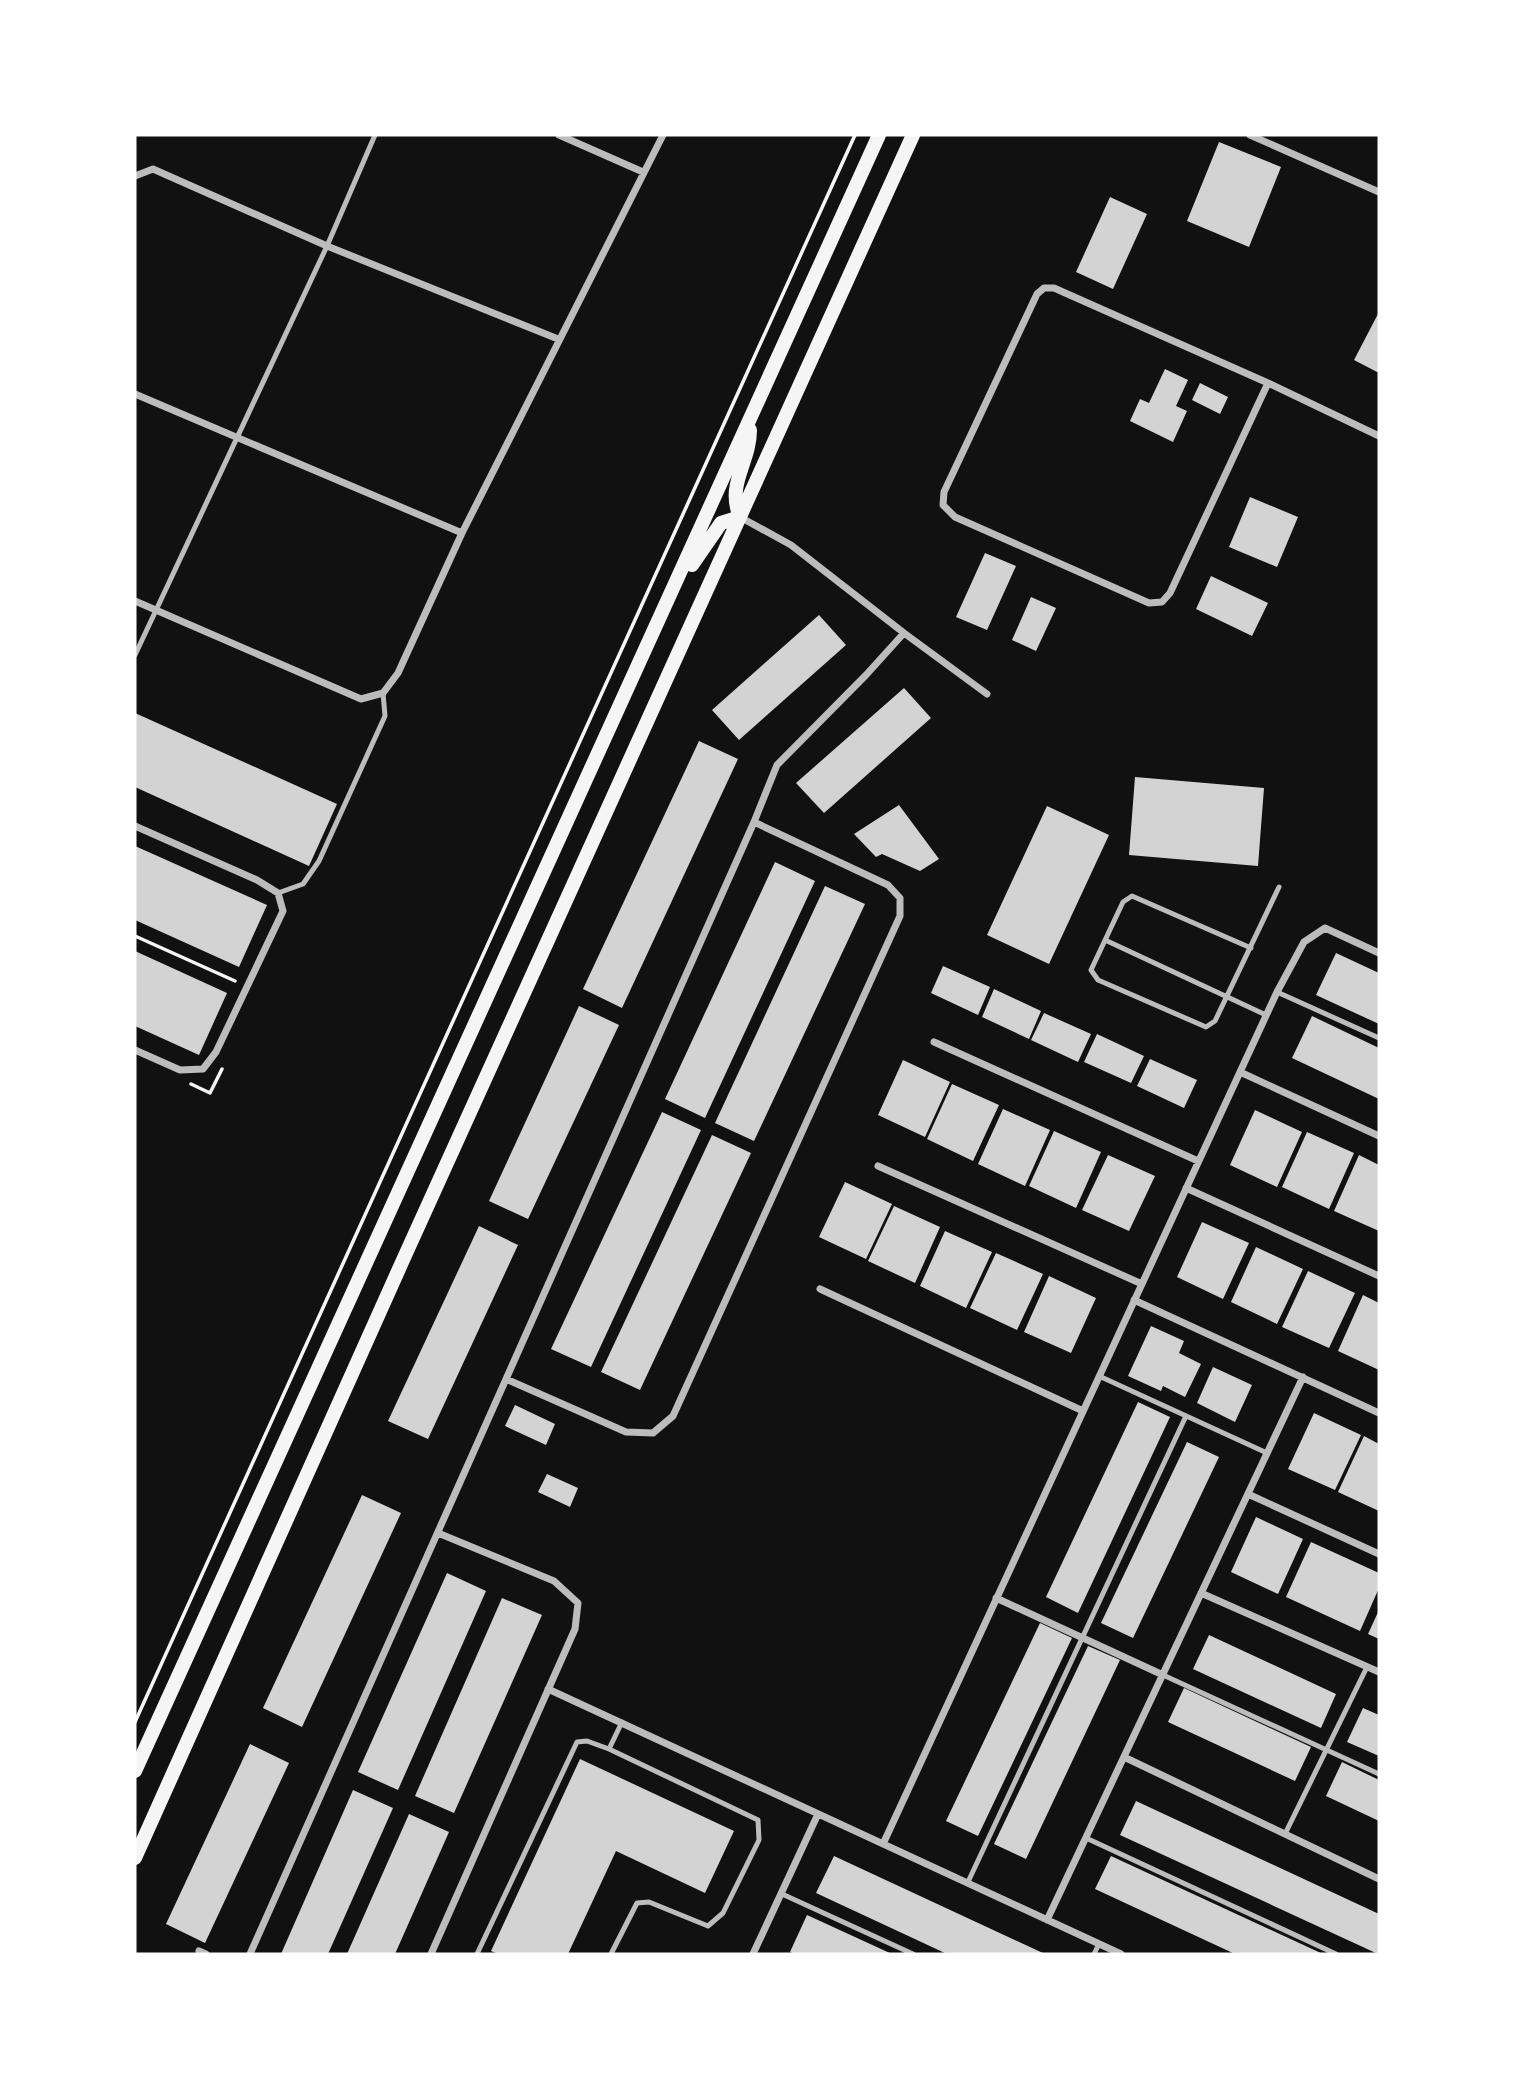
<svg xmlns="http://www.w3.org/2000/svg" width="1514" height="2089" viewBox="0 0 1514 2089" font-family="Mulish,sans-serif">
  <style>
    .building { fill: #d3d3d3 }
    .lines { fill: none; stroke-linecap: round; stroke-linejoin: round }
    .path { stroke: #f5f5f5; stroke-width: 3.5 }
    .service { stroke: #bcbcbc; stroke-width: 5 }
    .minor { stroke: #bcbcbc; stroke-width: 7 }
    .secondary { stroke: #f5f5f5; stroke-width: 14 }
  </style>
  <rect width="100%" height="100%" fill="#111"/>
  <path class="building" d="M1219 142 1281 167 1249 247 1187 221Z
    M1110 197 1147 214 1113 289 1076 272Z
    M1379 312V373L1354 360Z
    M1165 369 1188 380 1176 406 1187 411 1173 442 1130 421 1140 399 1149 403Z
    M1200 383 1228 397 1220 414 1192 400Z
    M1250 497 1298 517 1277 567 1229 547Z
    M985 553 1016 566 987 630 956 617Z
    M1211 576 1268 603 1252 636 1196 609Z
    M1031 597 1056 608 1036 651 1012 640Z
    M819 615 846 645 739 740 712 710Z
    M904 688 931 718 824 813 796 783Z
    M135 713 337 804 309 866 135 787Z
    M699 741 738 759 622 1008 583 989Z
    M1135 777 1264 788 1258 866 1129 855Z
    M899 805 939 859 920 871 882 854 876 857 854 834Z
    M1047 806 1109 835 1049 964 987 935Z
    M135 846 267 905 239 967 135 920Z
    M775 862 815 881 705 1118 665 1099Z
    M825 886 865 904 754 1141 715 1123Z
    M135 951 227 993 199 1055 135 1026Z
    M1336 953 1379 973V1024L1316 995Z
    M943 966 990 987 978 1015 931 993Z
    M994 989 1041 1011 1029 1039 982 1017Z
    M579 1006 619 1025 528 1219 489 1201Z
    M1044 1013 1091 1034 1078 1062 1031 1040Z
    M1312 1016 1379 1048V1099L1292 1058Z
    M1097 1034 1144 1056 1131 1083 1084 1062Z
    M1150 1059 1197 1080 1184 1108 1137 1086Z
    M903 1060 950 1082 925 1137 878 1115Z
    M952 1084 999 1105 973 1161 927 1139Z
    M1003 1109 1050 1130 1025 1186 978 1164Z
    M1255 1110 1302 1132 1277 1187 1230 1165Z
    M662 1112 701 1130 591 1367 551 1349Z
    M1054 1131 1101 1152 1076 1208 1029 1186Z
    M1307 1132 1354 1153 1329 1209 1282 1187Z
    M712 1135 751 1153 640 1390 601 1372Z
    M1108 1155 1155 1176 1129 1231 1082 1210Z
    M1359 1155 1379 1165V1231L1334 1211Z
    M845 1182 892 1204 866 1259 819 1237Z
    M894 1206 940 1227 915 1283 868 1261Z
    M1202 1222 1249 1243 1223 1299 1177 1277Z
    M479 1226 518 1245 428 1439 388 1421Z
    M945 1231 992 1252 966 1308 920 1286Z
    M1256 1247 1303 1269 1277 1324 1231 1302Z
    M996 1253 1043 1274 1017 1330 970 1308Z
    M1308 1271 1355 1293 1329 1348 1282 1327Z
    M1049 1276 1096 1298 1071 1353 1024 1332Z
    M1363 1295 1379 1303V1370L1338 1351Z
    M1151 1326 1184 1341 1179 1353 1201 1364 1185 1397 1163 1386 1161 1391 1128 1376Z
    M1213 1367 1252 1385 1235 1422 1197 1403Z
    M1138 1402 1170 1417 1078 1613 1046 1597Z
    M515 1405 555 1424 546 1445 505 1426Z
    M1314 1413 1361 1435 1335 1490 1288 1469Z
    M1364 1436 1379 1444V1511L1338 1492Z
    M1187 1442 1219 1457 1133 1638 1101 1623Z
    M547 1474 578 1488 570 1507 538 1492Z
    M362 1495 401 1513 302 1727 263 1708Z
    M1256 1517 1303 1539 1278 1594 1231 1572Z
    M1311 1542 1379 1573V1588L1360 1631 1286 1597Z
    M447 1573 486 1591 398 1790 358 1772Z
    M502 1598 542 1615 454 1813 415 1796Z
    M1379 1610V1639L1368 1634Z
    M1040 1623 1072 1638 978 1836 946 1821Z
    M1209 1635 1336 1694 1321 1728 1193 1669Z
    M1088 1646 1120 1660 1026 1859 994 1844Z
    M1184 1688 1311 1747 1295 1781 1168 1722Z
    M1363 1708 1379 1715V1756L1347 1742Z
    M250 1744 289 1763 205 1943 166 1924Z
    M580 1759 734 1831 705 1893 616 1851 568 1954H498L491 1951Z
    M1342 1762 1379 1780V1821L1326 1796Z
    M353 1790 393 1808 328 1954H281Z
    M1136 1801 1379 1914V1951L1378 1954 1120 1835Z
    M409 1814 449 1832 395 1954H347Z
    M834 1856 1045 1954H947L816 1893Z
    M1111 1856 1323 1954H1235L1095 1889Z
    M807 1915 892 1954H794L790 1952Z"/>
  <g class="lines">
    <path class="path" d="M135 936 235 981
      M191 1084 210 1093 222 1069
      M135 1722 855 135"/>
    <path class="service" d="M135 655 327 246 375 135
      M278 893 303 884 319 861 385 716 383 693
      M1105 940 1266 1015
      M1251 948 1132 896 1123 902 1091 970 1098 980 1206 1027 1215 1021 1279 887
      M1277 992 1379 1038
      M1099 1376 1267 1453
      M1163 1675 1379 1774
      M609 1749 622 1722
      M1285 1834 1367 1667
      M1086 1838 1336 1954
      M968 1882 1186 1416
      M782 1894 913 1954
      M477 1954 577 1742 587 1741 609 1749 758 1820 759 1840 723 1913 708 1926 649 1902 637 1903 611 1954
      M1094 1954 1099 1944"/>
    <path class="minor" d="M559 135 643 172
      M1250 135 1379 192
      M135 176 153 169 327 246 558 339
      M1268 383 1170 593 1162 602 1149 603 955 517 943 505 944 492 1037 294 1044 288H1054L1268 383 1379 436
      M135 394 462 533
      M740 517 791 545 904 633 987 694
      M135 601 361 699 383 693 398 673 462 533 663 135
      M135 826 257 880 278 893 283 911 216 1052 203 1069 180 1070 135 1050
      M934 1042 1198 1161
      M1240 1072 1379 1136
      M878 1166 1142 1284
      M1186 1188 1379 1276
      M820 1289 1083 1411
      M1134 1300 1379 1413
      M506 1379 626 1432 653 1433 673 1416 900 916V898L888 885 754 822
      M1248 1494 1379 1554
      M1201 1593 1379 1672
      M996 1598 1163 1675
      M548 1689 1121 1954
      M1124 1757 1379 1879
      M883 1844 1277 992 1304 942 1325 928 1379 953
      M1047 1920 1303 1377
      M199 1951 206 1954
      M250 1954 754 822 777 765 866 675 904 633
      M431 1954 575 1629 578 1603 554 1581 438 1533
      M753 1954 818 1814"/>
    <path class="secondary" d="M740 517C726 484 750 463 750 430
      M692 565 721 523 740 517
      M135 1771 879 135
      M135 1858 403 1260 913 135"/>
  </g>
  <rect width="1514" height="2089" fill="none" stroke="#ffffff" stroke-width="273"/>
</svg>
